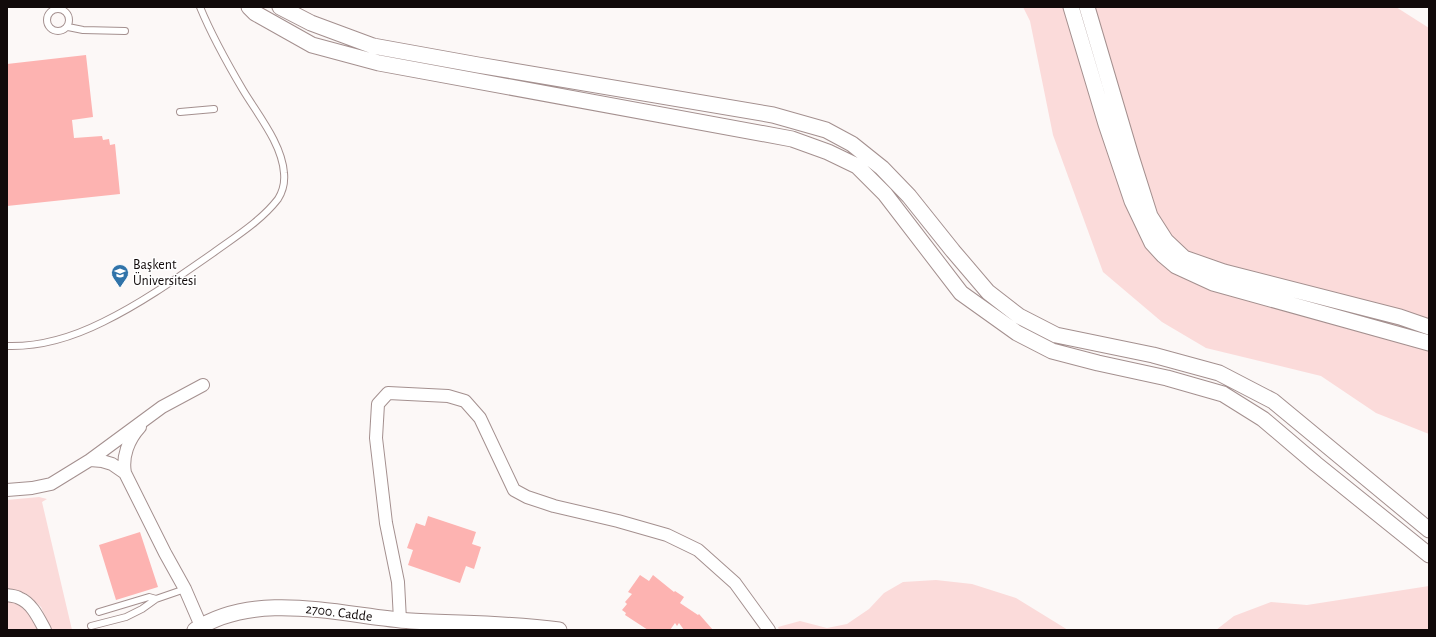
<svg xmlns="http://www.w3.org/2000/svg" width="1436" height="637" viewBox="0 0 1436 637" font-family="'Alegreya Sans',sans-serif">
  <style>
    .green { fill: #fbdbda }
    .building { fill: #fdb3b1 }
    .lines { fill: none; stroke-linecap: round; stroke-linejoin: round }
    .service-casing { stroke: #a4908f; stroke-width: 8 }
    .minor-casing { stroke: #a4908f; stroke-width: 14 }
    .tertiary-casing { stroke: #a4908f; stroke-width: 17 }
    .service { stroke: #fff; stroke-width: 6 }
    .minor { stroke: #fff; stroke-width: 12 }
    .tertiary { stroke: #fff; stroke-width: 15 }
    .labels { text-anchor: middle; dominant-baseline: central; stroke-width: 3; stroke-linejoin: round; paint-order: stroke }
    .poi-label { font-size: 14px; fill: #110a0a; stroke: #fff; text-anchor: start }
    .street-label { font-size: 14px; fill: #110a0a; stroke: #fff }
  </style>
  <rect width="100%" height="100%" fill="#fcf8f7"/>
  <path class="green" d="M1023 7H1396L1429 28V434L1376 413 1321 376 1206 348 1162 322 1103 272 1053 135 1030 21Z
    M39 497 47 499 42 502 72 630H51L41 607 27 594 7 589V500Z
    M936 580 972 584 1016 598 1068 630H779L778 627 800 621 827 628 847 624 869 609 884 593 903 582Z
    M1429 586V630H1216L1234 616 1271 602 1307 605Z
    M7 599 21 602 38 622V630H7Z"/>
  <path class="building" d="M86 55 93 117 72 120 74 138 102 136 103 140 109 139 110 145 115 144 120 194 7 206V64Z
    M428 516 476 532 472 544 481 547 474 569 466 566 460 583 408 565 413 550 407 548 416 523 425 526Z
    M140 532 158 587 116 600 99 545Z
    M640 575 649 581 653 575 674 592 675 591 684 597 680 603 698 615 699 614 713 630H684L679 623 677 626 675 623 670 630H648L625 615 626 613 622 610 627 604 625 602 632 594 628 592Z"/>
  <g class="lines">
    <defs>
      <path id="service" d="M47 20a11 11 0 1 1 22 0a11 11 0 1 1-22 0Z
        M68 27 83 30 125 31
        M180 112 214 109
        M7 346C40 347 73 337 103 322 142 303 177 278 213 253 235 237 261 221 278 199 283 191 285 183 284 173 282 144 258 115 243 90 227 63 212 36 200 7
        M99 612 149 597 156 599
        M91 626 126 617 142 609 156 599 185 589"/>
      <path id="minor" d="M90 460 162 407 203 385
        M125 473C122 457 128 440 140 427
        M7 490 32 488 51 484 90 460 102 461 112 464 125 473 165 553 185 589 201 626
        M7 595C11 596 16 596 19 598 32 603 39 619 45 630
        M400 620 398 582 386 523 376 438 378 404 388 393 448 396 465 401 480 418 514 490 527 497 554 506 618 521 667 535 698 550 735 583 769 630"/>
      <path id="tertiary" d="M249 7 255 13 312 45 379 63 792 139 828 152 857 166 885 194 961 293 1017 333 1052 351 1098 363 1167 378 1223 394 1263 419 1316 464 1429 555
        M280 7 311 23 373 46 478 65 773 115 826 130 852 144 882 168 909 196 953 251 988 292 1019 316 1056 335 1153 355 1219 373 1273 401 1429 530
        M1071 7 1106 124 1132 201 1152 243 1163 255 1176 266 1213 283 1429 343
        M1087 7 1131 156 1150 216 1166 241 1184 258 1224 272 1400 317 1429 327
        M195 630C257 589 343 616 411 621 461 624 510 623 559 630"/>
    </defs>
    <use href="#service" class="service-casing"/>
    <use href="#minor" class="minor-casing"/>
    <use href="#tertiary" class="tertiary-casing"/>
    <use href="#service" class="service"/>
    <use href="#minor" class="minor"/>
    <use href="#tertiary" class="tertiary"/>
  </g>
  <defs>
    <symbol id="university-pin" viewBox="-11 -11 22 30"><path d="M0 17L-7.5 6A9.5 9.5 0 1 1 7.5 6Z" fill="#3073a9" stroke="#fff"/><path d="M0-5L7-2L0 1L-7-2ZM-4 1L0 2.5L4 1V4Q0 6-4 4Z" fill="#fff"/></symbol>
  </defs>
  <g fill-rule="evenodd">
    <use href="#university-pin" x="110" y="263" width="20" height="27"/>
  </g>
  <g class="labels">
    <g class="poi-label">
      <text x="133" y="265">Başkent<tspan x="133" dy="16">Üniversitesi</tspan></text>
    </g>
    <g class="street-label">
      <text transform="translate(339 613) rotate(7)">2700. Cadde</text>
    </g>
  </g>
  <rect width="1436" height="637" fill="none" stroke="#110a0a" stroke-width="16"/>
</svg>
